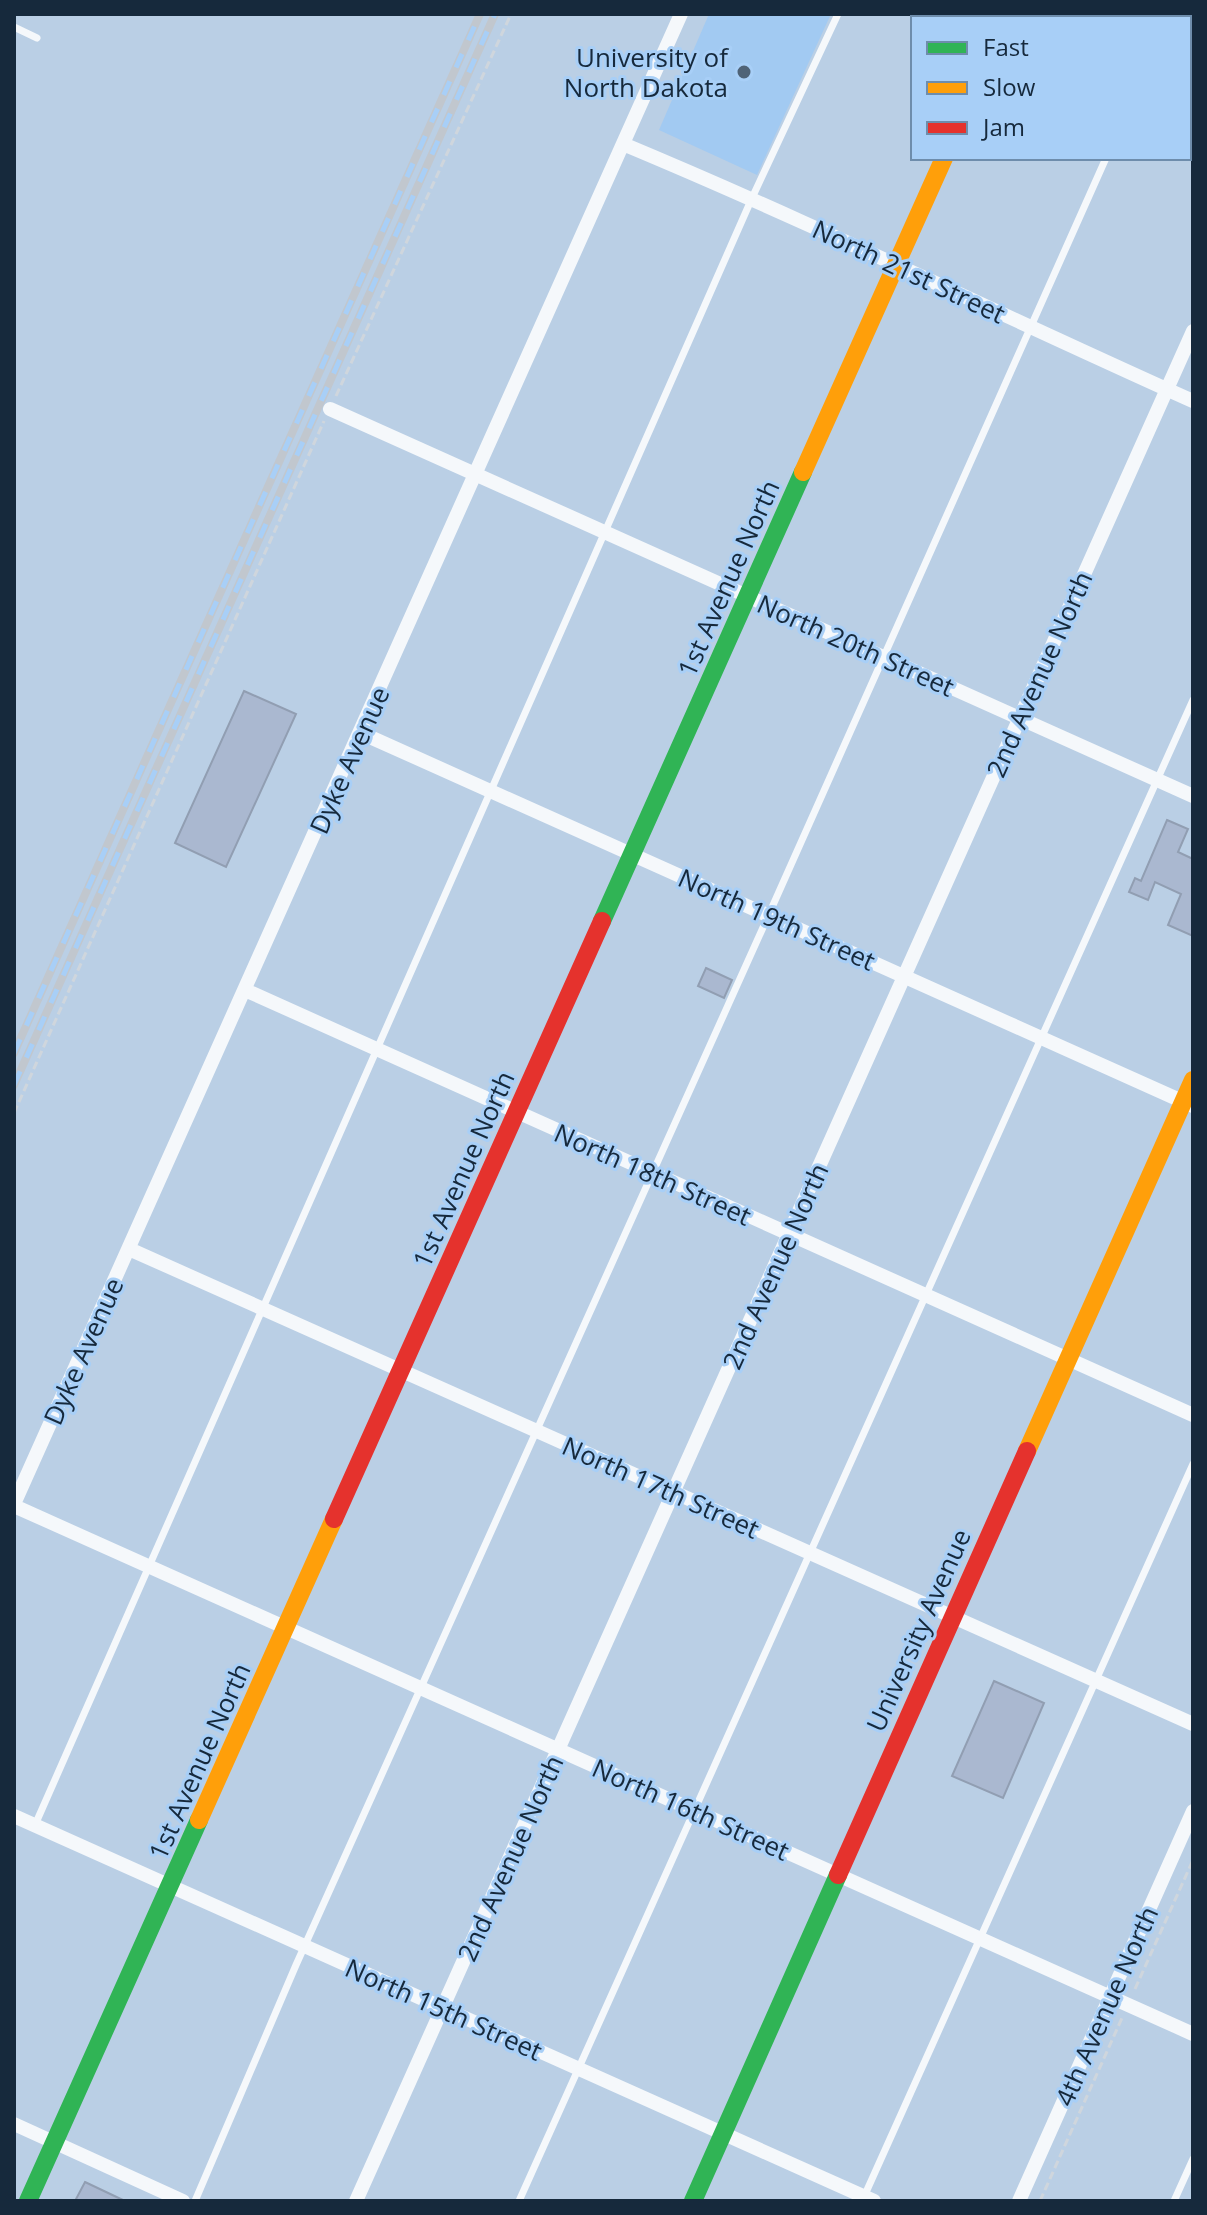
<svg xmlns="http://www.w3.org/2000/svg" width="1207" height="2215" viewBox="0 0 1207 2215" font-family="'Open Sans',sans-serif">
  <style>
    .built { fill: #a2caf2 }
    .building { fill: #aab8d0; stroke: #919eb2; stroke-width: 2 }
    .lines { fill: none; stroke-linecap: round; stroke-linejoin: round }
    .path { stroke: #cfd6dd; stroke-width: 3; stroke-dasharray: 8 4; stroke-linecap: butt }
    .lane { stroke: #f5f8fb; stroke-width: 7 }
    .street { stroke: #f5f8fb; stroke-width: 14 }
    .fast { stroke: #30b455; stroke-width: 18 }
    .slow { stroke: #ff9f0a; stroke-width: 18 }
    .jam { stroke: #e5322d; stroke-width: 18 }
    .rail-casing { stroke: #c1c7ce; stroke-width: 8 }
    .rail { stroke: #a8cff7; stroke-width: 5; stroke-dasharray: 15; stroke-linecap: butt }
    .poi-dot { fill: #4f6377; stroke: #a8cff7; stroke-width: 3 }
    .labels { text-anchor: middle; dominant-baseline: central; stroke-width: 6; stroke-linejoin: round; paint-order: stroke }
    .poi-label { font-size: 26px; fill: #16293c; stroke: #a8cff7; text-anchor: end }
    .street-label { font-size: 26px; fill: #16293c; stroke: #a8cff7 }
  </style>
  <rect width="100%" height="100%" fill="#bacfe5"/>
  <path class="built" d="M709 14H831L757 175 659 130Z"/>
  <path class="building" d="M244 691 296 714 226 867 175 843Z
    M1167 820 1188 829 1178 852 1193 859V936L1168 925 1181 894 1155 882 1148 900 1129 892 1135 878 1141 881Z
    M706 968 732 980 724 998 698 986Z
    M994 1681 1044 1703 1003 1798 952 1776Z
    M85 2182 125 2201H75Z"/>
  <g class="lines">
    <path class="path" d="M336 396 511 14
      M14 1113 324 421
      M1135 1989 1193 1860
      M1040 2201 1122 2018"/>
    <path class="lane" d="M1169 18 1170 14
      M14 27 37 38
      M35 1825 752 198 838 14
      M863 2199 1193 1464
      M195 2201 296 1965 761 932 1106 158
      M519 2201 1193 700
      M1174 2201 1193 2159"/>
    <path class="street" d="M1007 18 1008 14
      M623 144C815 224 1003 316 1193 401
      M330 409 1193 796
      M361 733 1193 1106
      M245 990 1193 1415
      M129 1249 1193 1724
      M14 1504 681 14
      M14 1506 1193 2034
      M14 1816 874 2201
      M14 2124 183 2201
      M356 2201 1193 331
      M1019 2201 1193 1811"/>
    <path class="fast" d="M602 921 803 472
      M28 2201 199 1820
      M693 2201 838 1875"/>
    <path class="slow" d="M803 472 944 158
      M1027 1451 1193 1080
      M199 1820 334 1519"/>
    <path class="jam" d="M334 1519 602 921
      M838 1875 1027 1451"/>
    <defs>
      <path id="rail" d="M14 1053 480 14
        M14 1085 495 14"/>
    </defs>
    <use href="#rail" class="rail-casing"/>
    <use href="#rail" class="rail"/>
  </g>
  <circle class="poi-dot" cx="744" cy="72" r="8"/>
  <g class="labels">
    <g class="poi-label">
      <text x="728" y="57">University of<tspan x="728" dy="30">North Dakota</tspan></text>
    </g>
    <g class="street-label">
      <text transform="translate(909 271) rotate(25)">North 21st Street</text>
      <text transform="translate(728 578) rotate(-66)">1st Avenue North</text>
      <text transform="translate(856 645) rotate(24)">North 20th Street</text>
      <text transform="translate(1039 674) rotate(-66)">2nd Avenue North</text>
      <text transform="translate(349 760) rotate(-66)">Dyke Avenue</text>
      <text transform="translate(777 919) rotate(24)">North 19th Street</text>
      <text transform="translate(463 1169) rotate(-66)">1st Avenue North</text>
      <text transform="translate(653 1174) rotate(24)">North 18th Street</text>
      <text transform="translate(775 1266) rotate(-66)">2nd Avenue North</text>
      <text transform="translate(83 1351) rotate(-66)">Dyke Avenue</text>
      <text transform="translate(661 1487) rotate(24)">North 17th Street</text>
      <text transform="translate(918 1630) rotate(-66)">University Avenue</text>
      <text transform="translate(199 1761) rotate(-66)">1st Avenue North</text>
      <text transform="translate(691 1809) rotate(24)">North 16th Street</text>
      <text transform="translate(510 1858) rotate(-66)">2nd Avenue North</text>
      <text transform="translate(1106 2006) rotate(-66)">4th Avenue North</text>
      <text transform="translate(444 2009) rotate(24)">North 15th Street</text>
    </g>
  </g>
  <rect width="1207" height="2215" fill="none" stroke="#16293c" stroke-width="32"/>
  <rect x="911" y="16" width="280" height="144" fill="#a8cff7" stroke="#6e8dac" stroke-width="2"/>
  <rect x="927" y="42" width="40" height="12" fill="#30b455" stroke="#6e8dac" stroke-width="2"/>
  <text x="983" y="56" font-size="24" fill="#16293c">Fast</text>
  <rect x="927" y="82" width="40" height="12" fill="#ff9f0a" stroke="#6e8dac" stroke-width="2"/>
  <text x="983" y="96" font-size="24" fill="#16293c">Slow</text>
  <rect x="927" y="122" width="40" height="12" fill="#e5322d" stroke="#6e8dac" stroke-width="2"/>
  <text x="983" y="136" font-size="24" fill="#16293c">Jam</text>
</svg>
